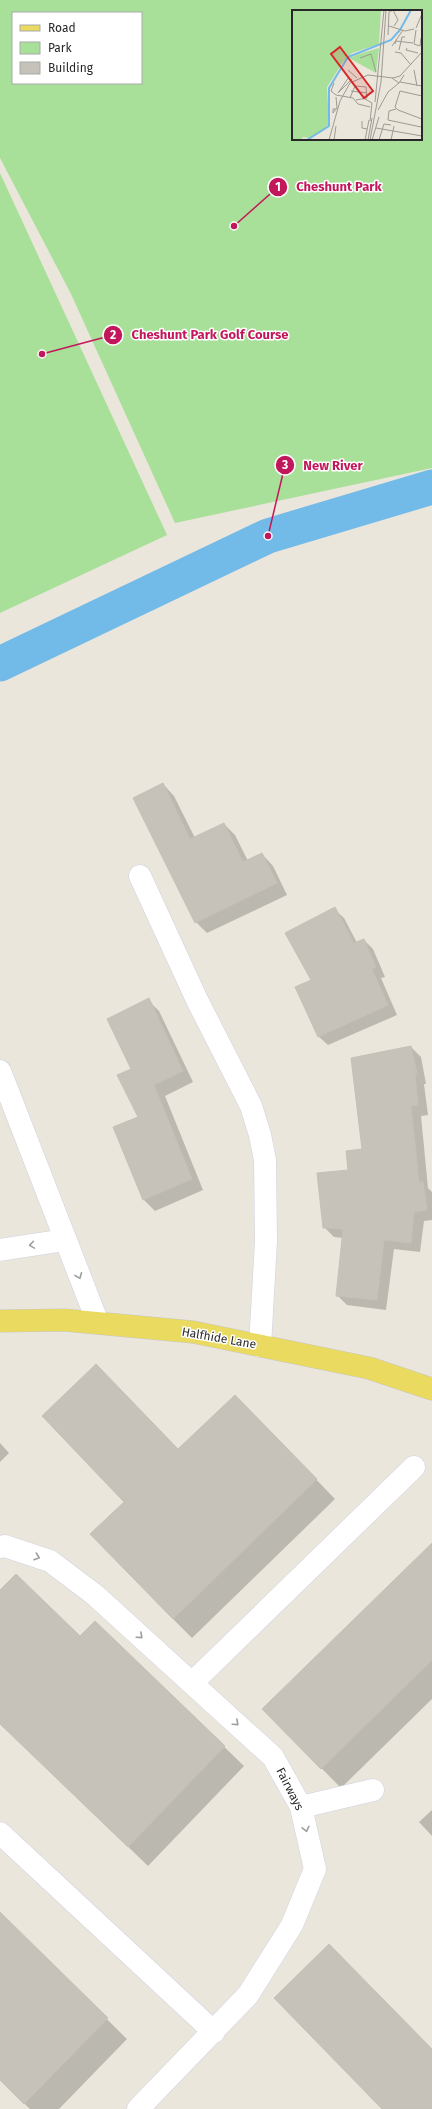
<svg xmlns="http://www.w3.org/2000/svg" width="432" height="2109" viewBox="0 0 432 2109" font-family="'Fira Sans',sans-serif">
  <style>
    .green { fill: #a8df99; fill-rule: evenodd }
    .shadow { fill: #0003 }
    .lines { fill: none; stroke-linecap: round; stroke-linejoin: round }
    .canal { stroke: #72bae8; stroke-width: 35 }
    .building { fill: #c6c2ba; stroke: #c5c1b5 }
    .minor-casing { stroke: #d0d1e1; stroke-width: 23 }
    .major-casing { stroke: #c7c7c7; stroke-width: 23 }
    .minor { stroke: #fff; stroke-width: 22 }
    .major { stroke: #eadb60; stroke-width: 22 }
    .oneway { stroke: #9e9e9e }
    .labels { text-anchor: middle; dominant-baseline: central; stroke-width: 3; stroke-linejoin: round; paint-order: stroke }
    .street-label { font-size: 12px; fill: #282828; stroke: #fff }
    .inset-river { fill: none; stroke: #72bae8; stroke-width: 2 }
    .inset-road { fill: none; stroke: #9c9a93; stroke-width: 1 }
    .view { fill: #d62828; fill-opacity: 0.15; stroke: #d62828; stroke-width: 2 }
    .inset-edge { fill: none; stroke: #282828; stroke-width: 2 }
    .leader { fill: none; stroke: #c2185b; stroke-width: 1.5 }
    .callout-dot { fill: #c2185b; stroke: #fff; stroke-width: 1.5 }
    .mark-label { font-size: 12px; text-anchor: middle; font-weight: bold; fill: #fff }
    .callout-label { font-size: 13px; text-anchor: middle; font-weight: bold; fill: #c2185b; stroke: #fff; stroke-width: 3; stroke-linejoin: round; paint-order: stroke }
  </style>
  <rect width="100%" height="100%" fill="#eae6db"/>
  <path class="green" d="M0 0H432V468L175 523 71 294 0 158ZM293 11H421V139H293ZM13 13H141V83H13Z
    M0 173 167 535 0 613Z"/>
  <path class="shadow" d="M163 784 174 796 195 838 224 824 235 835 248 861 262 854 273 866 287 895 207 933 196 922Z
    M334 909 344 918 357 943 364 940 373 949 385 977 381 978 397 1015 328 1045 318 1036 312 981Z
    M148 1000 159 1011 193 1082 165 1096 203 1190 155 1211 144 1200 139 1118 132 1069Z
    M411 1047 421 1057 426 1084H424L428 1115 421 1116 428 1188 432 1192V1220L424 1221 420 1252 394 1249 386 1310 347 1305 337 1295 343 1238 334 1237 324 1227 349 1171 363 1150Z
    M254 1415 335 1499 192 1638 173 1619 179 1450Z
    M0 1443 9 1453 0 1462Z
    M432 1544V1699L341 1788 263 1709Z
    M0 1592 80 1638 95 1622 244 1766 148 1866 0 1723Z
    M432 1810V1836L419 1822Z
    M0 1914 127 2039 59 2109H30L0 2080Z"/>
  <g class="lines">
    <path class="canal" d="M0 664 268 536 432 487"/>
  </g>
  <path class="building" d="M163 783 190 839 224 823 243 862 262 853 277 883 195 923 133 798Z
    M335 907 354 943 364 939 376 967 372 969 388 1005 318 1037 295 987 311 980 285 933Z
    M149 998 183 1071 154 1085 192 1179 143 1200 113 1127 138 1117 117 1075 131 1069 107 1019Z
    M411 1046 417 1074 415 1075 418 1105 411 1106 419 1182H423L427 1210 414 1212 411 1243 384 1240 377 1300 336 1296 343 1229 323 1228 317 1173 348 1170 346 1151 362 1149 351 1058Z
    M96 1364 178 1449 235 1395 317 1479 173 1619 90 1534 124 1502 42 1416Z
    M432 1543V1660L321 1769 262 1709Z
    M16 1574 80 1636 95 1621 225 1746 128 1847 0 1724V1590Z
    M0 1912 108 2018 24 2104 0 2080Z
    M329 1944 432 2049V2109H382L274 1998Z"/>
  <g class="lines">
    <defs>
      <path id="minor" d="M140 876 197 1000 251 1106 260 1135 265 1160 266 1241 260 1346
        M0 1071 98 1323
        M0 1250 65 1240
        M0 1547 5 1546 50 1561 95 1595 273 1757 301 1807 315 1869 292 1925 248 1995 138 2109
        M192 1683 414 1467
        M301 1807 373 1790
        M0 1833 214 2032"/>
      <path id="major" d="M0 1321 64 1320 193 1332 369 1368 432 1389"/>
    </defs>
    <use href="#minor" class="minor-casing"/>
    <use href="#major" class="major-casing"/>
    <use href="#minor" class="minor"/>
    <use href="#major" class="major"/>
  </g>
  <defs><path id="oneway-chevron" d="M-2-3.5L2.5 0L-2 3.5" fill="none" stroke-width="1.6" stroke-linecap="round" stroke-linejoin="round"/></defs>
  <g class="oneway">
    <use href="#oneway-chevron" transform="translate(32 1245) rotate(171)"/>
    <use href="#oneway-chevron" transform="translate(79 1276) rotate(68)"/>
    <use href="#oneway-chevron" transform="translate(37 1557) rotate(19)"/>
    <use href="#oneway-chevron" transform="translate(140 1636) rotate(42)"/>
    <use href="#oneway-chevron" transform="translate(236 1723) rotate(42)"/>
    <use href="#oneway-chevron" transform="translate(306 1829) rotate(77)"/>
  </g>
  <g class="labels">
    <g class="street-label">
      <text transform="translate(219 1338) rotate(10)">Halfhide Lane</text>
      <text transform="translate(290 1789) rotate(63)">Fairways</text>
    </g>
  </g>
  <g transform="translate(292 10)">
    <rect width="130" height="130" fill="#eae6db"/>
    <path d="M0 0H89L87 34 60 43 51 52 35 77 37 114 29 122 17 128 11 127 9 130H0ZM87 38 84 63 57 48 67 44Z" fill="#a8df99"/>
    <path class="inset-river" d="M15 130 37 116V78L56 47 99 30 108 20 119 0"/>
    <path class="inset-road" d="M101 0 106 10 102 16M97 16 113 21 122 19M124 18 130 4M124 20 122 34 128 36 129 28M96 25 97 2 101 0M103 34 104 31 121 33M100 36 111 20M115 38 114 40 126 43M107 40 110 27H113M103 42 109 43 119 55M68 48 79 44 84 62M56 60 65 68M122 60 125 76M57 67 46 83 60 69M100 68 107 73 112 65M108 72 130 76M42 73 39 81 44 85 61 88 66 94 78 97M59 81 75 83M130 86 108 81 103 97 106 100 130 109M58 88 63 76 74 77 75 88 64 90M73 89 80 93 78 111M83 92 92 0M44 99H41V103L45 98 44 87M104 99 97 101 96 110 129 117M86 100 96 82 107 73M70 111V118L75 119M84 118 130 126M37 130 48 91 58 73 76 65 101 68 108 66 130 42M42 130 44 116M73 130 77 110M76 130 80 108M78 130 89 72 94 0M80 130 87 107M87 130 92 114 99 115M99 130 102 116"/>
    <path class="view" d="M48 37 81 81 72 88 39 44Z"/>
    <rect width="130" height="130" class="inset-edge"/>
  </g>
  <path class="leader" d="M234 226L278 187M42 354L113 335M268 536L285 465"/>
  <g class="callout-dot">
    <circle cx="234" cy="226" r="4"/>
    <circle cx="42" cy="354" r="4"/>
    <circle cx="268" cy="536" r="4"/>
    <circle cx="278" cy="187" r="10"/>
    <circle cx="113" cy="335" r="10"/>
    <circle cx="285" cy="465" r="10"/>
  </g>
  <g class="mark-label">
    <text x="278" y="191">1</text>
    <text x="113" y="339">2</text>
    <text x="285" y="469">3</text>
  </g>
  <g class="callout-label">
    <text x="339" y="191">Cheshunt Park</text>
    <text x="210" y="339">Cheshunt Park Golf Course</text>
    <text x="333" y="470">New River</text>
  </g>
  <rect x="12" y="12" width="130" height="72" fill="#ffffff" stroke="#a9a9a9"/>
  <rect x="20" y="25" width="20" height="6" fill="#eadb60" stroke="#a9a9a9"/>
  <text x="48" y="32" font-size="12" fill="#282828">Road</text>
  <rect x="20" y="42" width="20" height="12" fill="#a8df99" stroke="#a9a9a9"/>
  <text x="48" y="52" font-size="12" fill="#282828">Park</text>
  <rect x="20" y="62" width="20" height="12" fill="#c6c2ba" stroke="#a9a9a9"/>
  <text x="48" y="72" font-size="12" fill="#282828">Building</text>
</svg>
